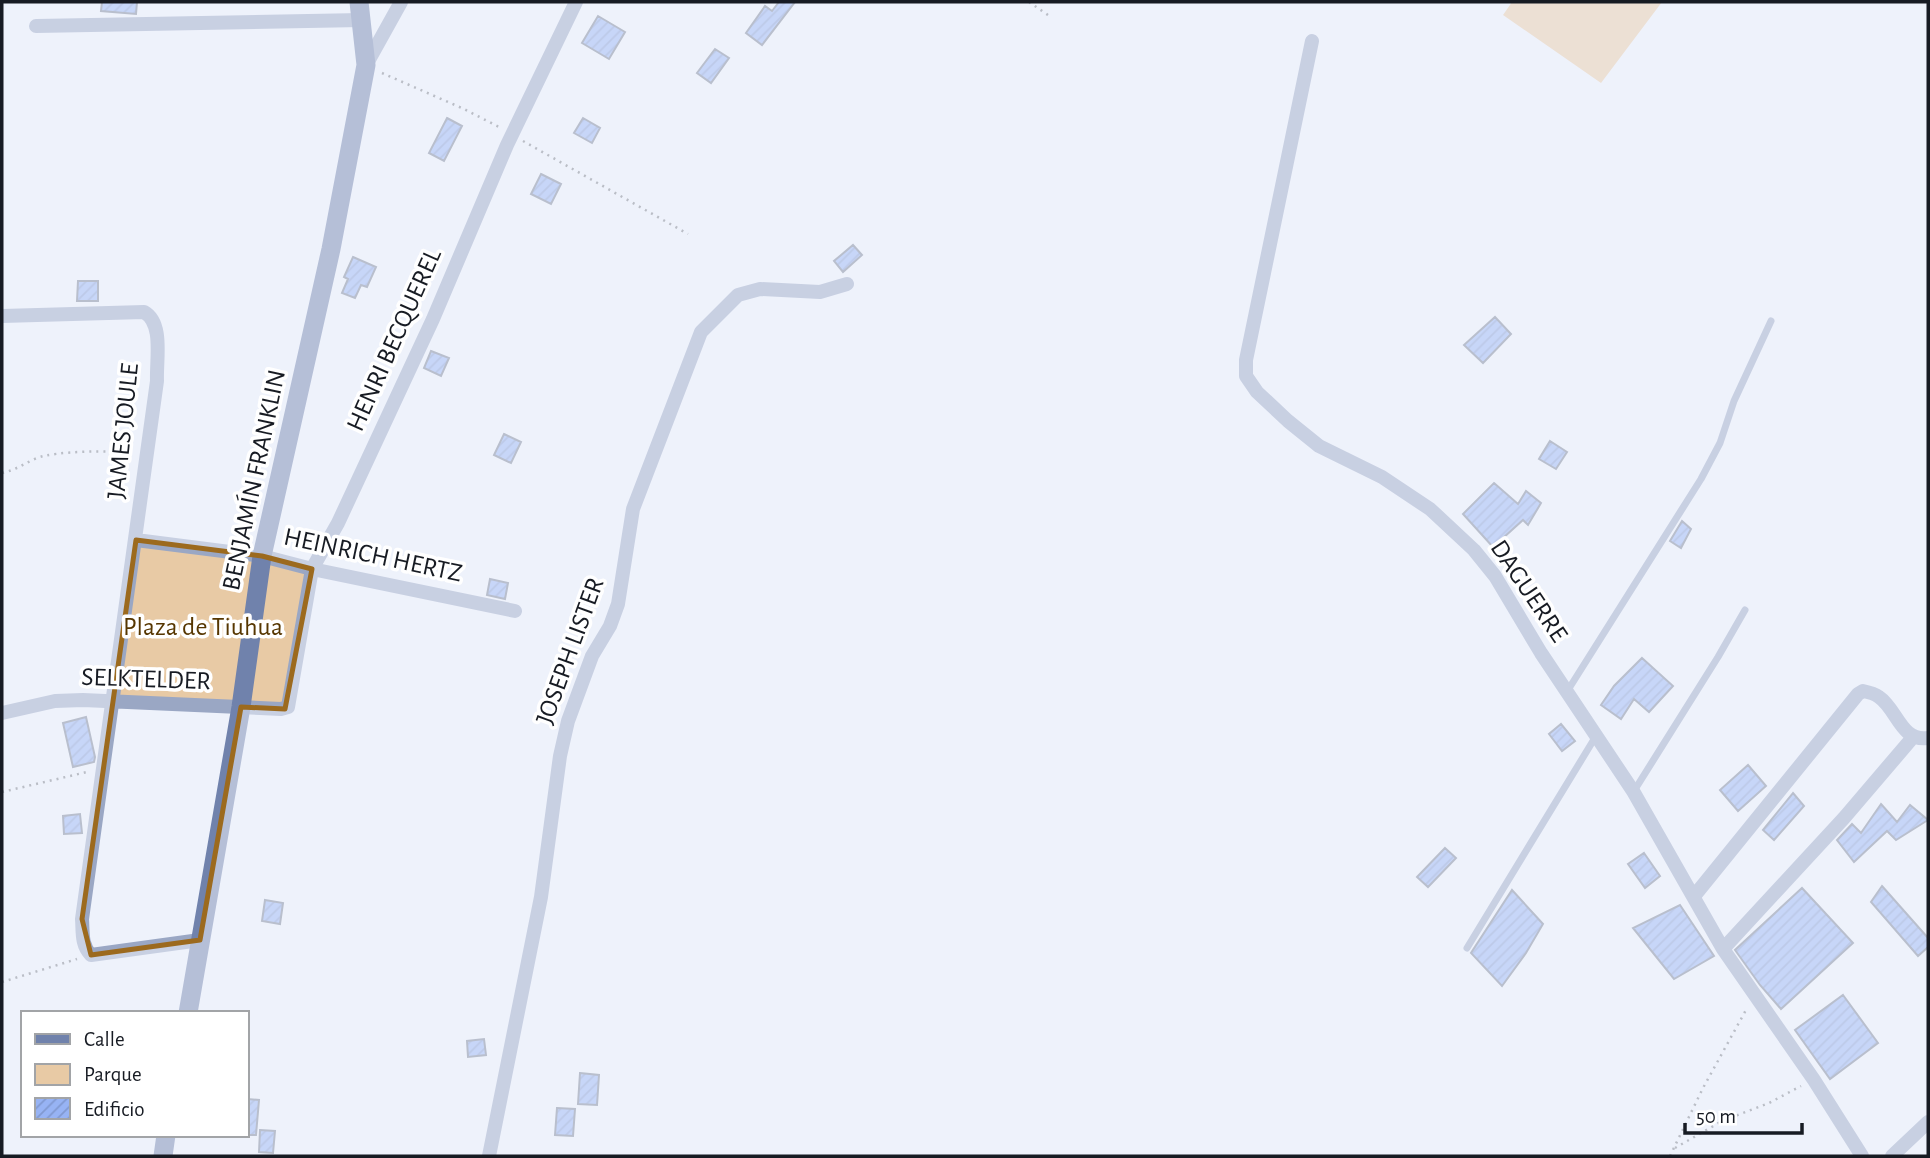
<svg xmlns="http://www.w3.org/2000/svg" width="1930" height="1158" viewBox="0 0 1930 1158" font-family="'Alegreya Sans',sans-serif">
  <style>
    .park { fill: #e8caa5 }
    .building { fill: url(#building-hatch); stroke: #788296; stroke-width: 2 }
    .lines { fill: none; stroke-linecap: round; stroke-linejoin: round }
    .path { stroke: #7a7e86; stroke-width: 2.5; stroke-dasharray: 2 5; stroke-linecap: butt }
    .lane { stroke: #9aa7c4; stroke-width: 7 }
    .street { stroke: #9aa7c4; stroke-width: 14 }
    .secondary { stroke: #7082ac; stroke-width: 19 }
    .marked { fill: none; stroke: #9c6a1e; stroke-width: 5; stroke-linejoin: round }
    .labels { text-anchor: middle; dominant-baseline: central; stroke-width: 7; stroke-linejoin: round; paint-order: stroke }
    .street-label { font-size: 26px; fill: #171b23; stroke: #fff }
    .park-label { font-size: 26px; fill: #563601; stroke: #fff }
  </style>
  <defs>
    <pattern id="building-hatch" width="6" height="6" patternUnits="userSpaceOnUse" patternTransform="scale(1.75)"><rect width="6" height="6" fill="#97b3f4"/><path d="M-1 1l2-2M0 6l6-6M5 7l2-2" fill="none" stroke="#8199d1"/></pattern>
  </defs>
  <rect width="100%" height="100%" fill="#eef2fb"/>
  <path class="park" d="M1512 2H1662L1601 83 1503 15Z
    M137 544 309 570 286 704 115 698Z"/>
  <path class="building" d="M102 2H137L136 14 101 11Z
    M779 2H795L762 45 746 33 765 6 772 11Z
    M598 16 625 32 609 59 582 43Z
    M715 49 729 58 711 83 697 73Z
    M447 118 462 126 444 161 429 153Z
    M583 118 600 128 592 143 574 133Z
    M541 174 561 184 551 204 531 194Z
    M853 245 862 255 843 272 834 261Z
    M353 257 376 267 367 287 361 285 355 298 342 293 348 279 344 277Z
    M78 281H98V301H77Z
    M1495 317 1511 334 1483 363 1464 345Z
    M431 351 449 358 441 376 424 368Z
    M504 434 521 442 511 463 494 455Z
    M1550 441 1567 452 1556 469 1539 459Z
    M1494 483 1518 504 1526 491 1541 503 1528 525 1523 520 1493 547 1463 514Z
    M1682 521 1691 529 1681 548 1670 541Z
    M490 579 508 583 505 599 487 595Z
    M1642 658 1673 686 1649 712 1634 699 1621 719 1601 705 1614 686Z
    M86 717 95 757 94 762 73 767 63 723Z
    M1561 724 1575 741 1562 751 1549 734Z
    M1748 765 1766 786 1738 811 1720 790Z
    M1793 793 1804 806 1774 840 1763 830Z
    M1881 804 1897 822 1910 805 1928 820 1896 840 1887 831 1854 862 1837 840 1852 824 1861 833Z
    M80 814 82 833 64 834 63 816Z
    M1445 848 1456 858 1428 887 1417 877Z
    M1644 853 1660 876 1645 888 1628 864Z
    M1882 886 1928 938V947L1918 956 1871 902Z
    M1802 888 1853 943 1781 1009 1760 985 1735 950Z
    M1512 890 1543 924 1526 953 1502 986 1471 953Z
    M265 900 283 903 280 924 262 921Z
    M1680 905 1714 956 1674 979 1633 928Z
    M1843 995 1878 1043 1830 1079 1795 1030Z
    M484 1039 486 1055 468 1057 467 1041Z
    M580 1073 599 1075 597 1105 578 1104Z
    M247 1099 259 1100 256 1135H247Z
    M557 1108 575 1109 573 1136 555 1135Z
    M260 1130 275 1131 273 1153 259 1152Z"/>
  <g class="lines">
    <path class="path" d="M1029 2 1048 15
      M382 73 464 109 499 127
      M523 141 688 234
      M2 473C16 470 25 463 37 458 55 451 112 450 131 453
      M2 792 87 772
      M2 982 77 959
      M1675 1148 1722 1121 1769 1103 1801 1086
      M1670 1156 1703 1088 1746 1010"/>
    <path class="lane" d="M1568 690 1701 479 1720 443 1734 401 1771 321
      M1634 791 1718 657 1745 610
      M1467 948 1596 736"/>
    <path class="street" d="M36 26 362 20
      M1312 41 1246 360V376L1257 392 1288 421 1319 446 1382 477 1430 509 1474 550 1495 576 1541 653 1633 791 1723 949 1814 1080 1862 1156
      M366 65 401 2
      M2 316 144 312C164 323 156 360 157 381L82 919C83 932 81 945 91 955L200 940
      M136 540 262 556 312 569 515 611
      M2 713 55 701 83 700 281 709 288 707 312 569 338 523 433 319 507 145 576 2
      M1695 895 1858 694 1863 691C1868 692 1875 694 1879 697 1897 709 1901 742 1928 738
      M1723 949 1844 818 1914 736
      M489 1156 541 897 560 756 568 721 592 656 610 626 618 604 633 509 701 332 738 295 760 289 820 292 847 284
      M1892 1156 1928 1122"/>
    <path class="secondary" d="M188 1013 241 707 262 556 331 249 366 65 359 2
      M163 1156 166 1135"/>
  </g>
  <path d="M0 0H1930V1158H0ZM136 540 262 556 312 569 285 709 241 707 200 940 91 955 82 919Z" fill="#eef2fb" fill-opacity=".55" fill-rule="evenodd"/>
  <path class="marked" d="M136 540 262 556 312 569 285 709 241 707 200 940 91 955 82 919Z"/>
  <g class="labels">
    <g class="street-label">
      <text transform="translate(394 340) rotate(-66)">HENRI BECQUEREL</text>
      <text transform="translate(123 431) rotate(-84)">JAMES JOULE</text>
      <text transform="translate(254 480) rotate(-78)">BENJAMÍN FRANKLIN</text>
      <text transform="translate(373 555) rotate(12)">HEINRICH HERTZ</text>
      <text transform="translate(1529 591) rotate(56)">DAGUERRE</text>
      <text transform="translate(570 651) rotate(-70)">JOSEPH LISTER</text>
      <text transform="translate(146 679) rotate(2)">SELKTELDER</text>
    </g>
    <g class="park-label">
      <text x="203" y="627">Plaza de Tiuhua</text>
    </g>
  </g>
  <rect width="1930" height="1158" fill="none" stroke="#171b23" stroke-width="7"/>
  <rect x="21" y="1011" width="228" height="126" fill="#ffffff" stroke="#a2a4a7" stroke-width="2"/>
  <rect x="35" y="1034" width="35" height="10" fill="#7082ac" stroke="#a2a4a7" stroke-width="2"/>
  <text x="84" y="1046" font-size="21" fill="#171b23">Calle</text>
  <rect x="35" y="1064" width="35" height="21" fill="#e8caa5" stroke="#a2a4a7" stroke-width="2"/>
  <text x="84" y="1081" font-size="21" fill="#171b23">Parque</text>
  <rect x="35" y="1098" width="35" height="21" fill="url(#building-hatch)" stroke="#a2a4a7" stroke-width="2"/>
  <text x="84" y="1116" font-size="21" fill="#171b23">Edificio</text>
  <path d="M1685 1123v10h117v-10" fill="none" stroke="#171b23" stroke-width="3.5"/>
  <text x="1696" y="1123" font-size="21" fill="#171b23" stroke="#ffffff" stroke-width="5" paint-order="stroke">50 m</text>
</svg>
